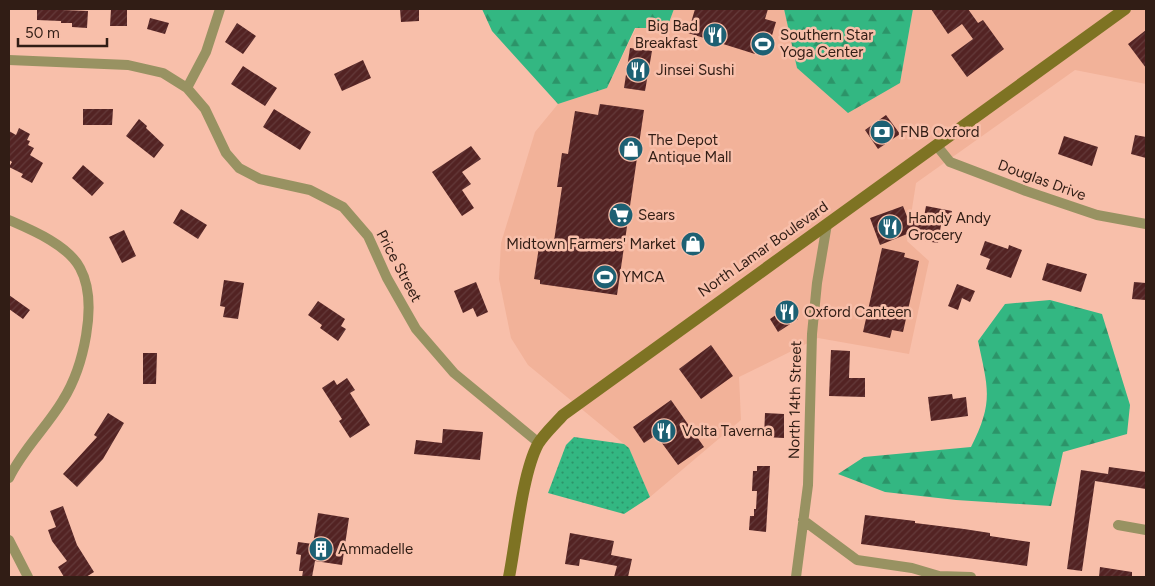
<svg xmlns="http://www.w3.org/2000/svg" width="1155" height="586" viewBox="0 0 1155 586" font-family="Figtree,sans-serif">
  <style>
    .built { fill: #f2b299 }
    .forest { fill: url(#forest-firs) }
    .park { fill: url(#park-dots) }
    .building { fill: url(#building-hatch) }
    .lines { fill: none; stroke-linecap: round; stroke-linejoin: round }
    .street { stroke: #989262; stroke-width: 10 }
    .secondary { stroke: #7e7323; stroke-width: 12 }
    .labels { text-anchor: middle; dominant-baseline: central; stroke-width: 5; stroke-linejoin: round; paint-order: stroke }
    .poi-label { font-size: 15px; fill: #311d15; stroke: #f8bfaa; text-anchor: start }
    .street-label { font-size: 15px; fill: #311d15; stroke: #f8bfaa }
  </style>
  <defs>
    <pattern id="forest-firs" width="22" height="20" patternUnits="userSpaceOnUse" patternTransform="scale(1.25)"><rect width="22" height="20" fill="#33b782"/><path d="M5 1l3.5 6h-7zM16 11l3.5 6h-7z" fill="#2c9469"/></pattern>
    <pattern id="park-dots" width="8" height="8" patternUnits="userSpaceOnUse" patternTransform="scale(1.25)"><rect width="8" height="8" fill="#33b782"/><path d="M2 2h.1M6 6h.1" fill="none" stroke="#2c9469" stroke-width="1.8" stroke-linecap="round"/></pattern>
    <pattern id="building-hatch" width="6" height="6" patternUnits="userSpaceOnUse" patternTransform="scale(1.25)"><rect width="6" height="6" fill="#532323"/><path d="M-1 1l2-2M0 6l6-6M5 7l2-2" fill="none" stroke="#643a3a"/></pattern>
  </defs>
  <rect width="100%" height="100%" fill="#f8bfaa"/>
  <path class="built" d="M674 9H784L797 68 900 83 913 9H1146V84L1075 70 916 183 907 241 929 261 909 354 818 338 739 377 741 420 650 497 629 448 528 365 511 338 499 279 501 243 535 132 558 104 607 88 636 28H667Z"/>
  <path class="forest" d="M482 9H674L667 28H635L607 88 558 104 492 31Z
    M784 9H913L900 83 848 113 797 68Z
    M1050 300 1102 314 1130 405 1127 434 1063 452 1051 506 956 500 885 492 838 474 864 457 971 447C994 402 988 388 978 341L1005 304Z"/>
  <path class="park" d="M574 437 624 444 629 448 650 497 624 514 548 493 566 445Z"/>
  <path class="building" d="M37 9 88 11 87 28 72 27V23H61V21L37 20Z
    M111 9H127V26H110Z
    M400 9H419V21L401 22Z
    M695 9H768L765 19 776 22 767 52 757 49 755 54 688 33Z
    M931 9H968L978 23 983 20 1004 49 967 77 951 55 973 39 962 24 948 34Z
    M150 18 169 23 165 34 147 29Z
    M237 23 256 36 243 54 225 42Z
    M1146 30V68L1128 44Z
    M630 48 652 51 645 91 624 88Z
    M363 60 371 78 342 91 334 74Z
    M243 66 277 88 265 106 231 84Z
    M600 104 644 110 617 295 540 284V280L534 279 539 247 544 248 546 239 554 241 562 187H557L562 153 568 154 575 111 598 115Z
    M83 109H113L112 125H83Z
    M274 109 311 132 300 150 263 127Z
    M886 115 900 134 878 149 865 130Z
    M139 119 147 126 146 128 164 145 154 158 126 136Z
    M19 128 30 134 27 140 30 141 28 145 34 148 30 155 43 163 32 183 21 177 23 174 9 167 12 162 9 160V131L16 135Z
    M1135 135 1146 137V158L1131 154Z
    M1064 136 1098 147 1092 166 1058 154Z
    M471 146 481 159 462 172 471 184 462 190 474 208 462 216 432 172Z
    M83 165 104 183 92 196 72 178Z
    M903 206 908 219 923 222 926 206 952 211 950 221 942 219 938 243 925 241 926 234 912 232 880 245 870 218Z
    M181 209 207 225 198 239 173 223Z
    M124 230 136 256 122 263 109 237Z
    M985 241 1008 249 1009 245 1022 250 1011 278 986 269 990 259 980 255Z
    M882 248 905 253 904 257 919 261 903 332 892 330 890 338 863 332Z
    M1047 263 1087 274 1081 292 1042 280Z
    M224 280 244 283 238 319 223 317 225 307 220 306Z
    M476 282 488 312 477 317 473 308 463 313 454 291Z
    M1134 282 1146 283V300L1132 299Z
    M957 284 975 291 970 302 962 298 958 310 948 306Z
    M9 295 30 310 23 319 9 309Z
    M318 301 345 319 341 326 346 329 338 341 320 328 322 325 308 315Z
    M790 305 798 319 778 332 770 319Z
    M711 345 733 376 701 399 679 369Z
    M831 350 850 351 849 378H865V397L829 396Z
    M143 353H157L156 384H143Z
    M347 378 355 390 350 393 370 425 350 438 339 421 342 419 322 388 334 380 337 385Z
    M952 394 953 399 966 397 968 416 931 421 928 397Z
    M671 400 704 447 678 465 656 435 644 443 633 427Z
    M108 413 124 423 103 459 77 487 63 474 97 437 94 435Z
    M765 413 784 414V438L764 437Z
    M443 429 483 432 480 460 414 454 416 440 442 443Z
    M757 466H770L766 532 749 530 750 516H754V509H756L757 491H752L753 471H757Z
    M1109 467 1146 472V489L1095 481 1082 571 1067 569 1081 470 1108 474Z
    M63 506 77 545 94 572 86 577H64L58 567 67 561 52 541 48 530 56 527 50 511Z
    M318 513 349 518 342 565 315 561 312 577H302L303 571H299L301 555 296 554 298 542 313 544Z
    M865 515 915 521V523L964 529 990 533V536L1030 542 1027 566 861 544Z
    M570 533 614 541 611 555 632 559 628 577H614L617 566 580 559 579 566 565 564Z
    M1100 567 1132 572V577H1099Z"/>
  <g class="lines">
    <path class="street" d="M9 60 128 65 163 73 187 88 205 109 226 153 239 168 260 179 310 190 343 207 368 236 387 278 416 329 454 373 539 443
      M187 88 206 52 220 9
      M937 146 950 162 1026 191 1097 215 1146 224
      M9 220C32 230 68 245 80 268 99 303 83 368 63 400 47 427 23 449 9 478
      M803 520 857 560 912 568 939 576 971 577
      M1118 525 1146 530
      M9 540 28 577
      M796 577 808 485 812 334 817 283 827 224"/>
    <path class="secondary" d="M509 577C516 542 522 474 538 444 544 434 555 424 563 415L1125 9"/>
  </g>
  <defs>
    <symbol id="restaurant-disc" viewBox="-11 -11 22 22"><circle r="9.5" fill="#1d6073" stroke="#f8bfaa"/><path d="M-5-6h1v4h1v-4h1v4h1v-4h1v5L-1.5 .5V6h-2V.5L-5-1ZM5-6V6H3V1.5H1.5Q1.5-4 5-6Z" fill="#fff"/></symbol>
    <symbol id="stadium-disc" viewBox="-11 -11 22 22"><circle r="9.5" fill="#1d6073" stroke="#f8bfaa"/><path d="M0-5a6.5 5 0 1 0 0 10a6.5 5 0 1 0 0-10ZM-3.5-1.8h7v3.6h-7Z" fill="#fff"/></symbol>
    <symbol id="bank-disc" viewBox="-11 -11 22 22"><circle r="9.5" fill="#1d6073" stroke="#f8bfaa"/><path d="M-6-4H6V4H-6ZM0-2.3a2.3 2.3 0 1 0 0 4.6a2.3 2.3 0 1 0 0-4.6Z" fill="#fff"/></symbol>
    <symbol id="shop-disc" viewBox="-11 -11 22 22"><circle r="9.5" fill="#1d6073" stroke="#f8bfaa"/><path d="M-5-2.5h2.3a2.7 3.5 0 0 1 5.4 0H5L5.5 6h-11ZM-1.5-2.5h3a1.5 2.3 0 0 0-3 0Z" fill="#fff"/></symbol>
    <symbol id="supermarket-disc" viewBox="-11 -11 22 22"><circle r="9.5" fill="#1d6073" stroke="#f8bfaa"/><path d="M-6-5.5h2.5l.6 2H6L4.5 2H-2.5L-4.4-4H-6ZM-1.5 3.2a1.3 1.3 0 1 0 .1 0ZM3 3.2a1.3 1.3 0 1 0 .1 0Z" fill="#fff"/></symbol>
    <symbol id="building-disc" viewBox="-11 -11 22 22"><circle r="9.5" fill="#1d6073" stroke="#f8bfaa"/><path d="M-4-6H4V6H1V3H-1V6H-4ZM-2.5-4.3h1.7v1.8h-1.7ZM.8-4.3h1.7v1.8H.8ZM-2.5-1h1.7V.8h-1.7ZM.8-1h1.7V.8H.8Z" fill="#fff"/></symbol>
  </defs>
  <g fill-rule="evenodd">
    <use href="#restaurant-disc" x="701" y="21" width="28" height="28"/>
    <use href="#stadium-disc" x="749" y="30" width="28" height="28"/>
    <use href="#restaurant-disc" x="624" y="56" width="28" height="28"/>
    <use href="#bank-disc" x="868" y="118" width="28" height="28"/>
    <use href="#shop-disc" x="617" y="135" width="28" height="28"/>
    <use href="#supermarket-disc" x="607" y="201" width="28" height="28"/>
    <use href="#restaurant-disc" x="876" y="213" width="28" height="28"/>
    <use href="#shop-disc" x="679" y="230" width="28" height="28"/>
    <use href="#stadium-disc" x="591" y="263" width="28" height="28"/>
    <use href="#restaurant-disc" x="773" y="298" width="28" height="28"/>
    <use href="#restaurant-disc" x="650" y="417" width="28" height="28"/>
    <use href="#building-disc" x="307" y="535" width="28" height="28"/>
  </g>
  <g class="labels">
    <g class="poi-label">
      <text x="698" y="26" text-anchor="end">Big Bad<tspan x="698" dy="17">Breakfast</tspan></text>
      <text x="780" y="35">Southern Star<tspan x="780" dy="17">Yoga Center</tspan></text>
      <text x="656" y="70">Jinsei Sushi</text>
      <text x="900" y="132">FNB Oxford</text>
      <text x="648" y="140">The Depot<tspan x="648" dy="17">Antique Mall</tspan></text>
      <text x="638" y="215">Sears</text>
      <text x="908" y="218">Handy Andy<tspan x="908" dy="17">Grocery</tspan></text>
      <text x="676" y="244" text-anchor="end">Midtown Farmers' Market</text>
      <text x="622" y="277">YMCA</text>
      <text x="804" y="312">Oxford Canteen</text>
      <text x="682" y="431">Volta Taverna</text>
      <text x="338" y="549">Ammadelle</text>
    </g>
    <g class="street-label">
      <text transform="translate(1042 180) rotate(20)">Douglas Drive</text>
      <text transform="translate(763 249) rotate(-35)">North Lamar Boulevard</text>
      <text transform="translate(399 266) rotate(62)">Price Street</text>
      <text transform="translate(795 400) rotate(-89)">North 14th Street</text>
    </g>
  </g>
  <rect width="1155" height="586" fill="none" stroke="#311d15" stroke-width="20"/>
  <path d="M18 38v8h89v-8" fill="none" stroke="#311d15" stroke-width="2.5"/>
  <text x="25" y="38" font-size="15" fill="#311d15" stroke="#f8bfaa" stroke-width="4" paint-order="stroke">50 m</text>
</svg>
